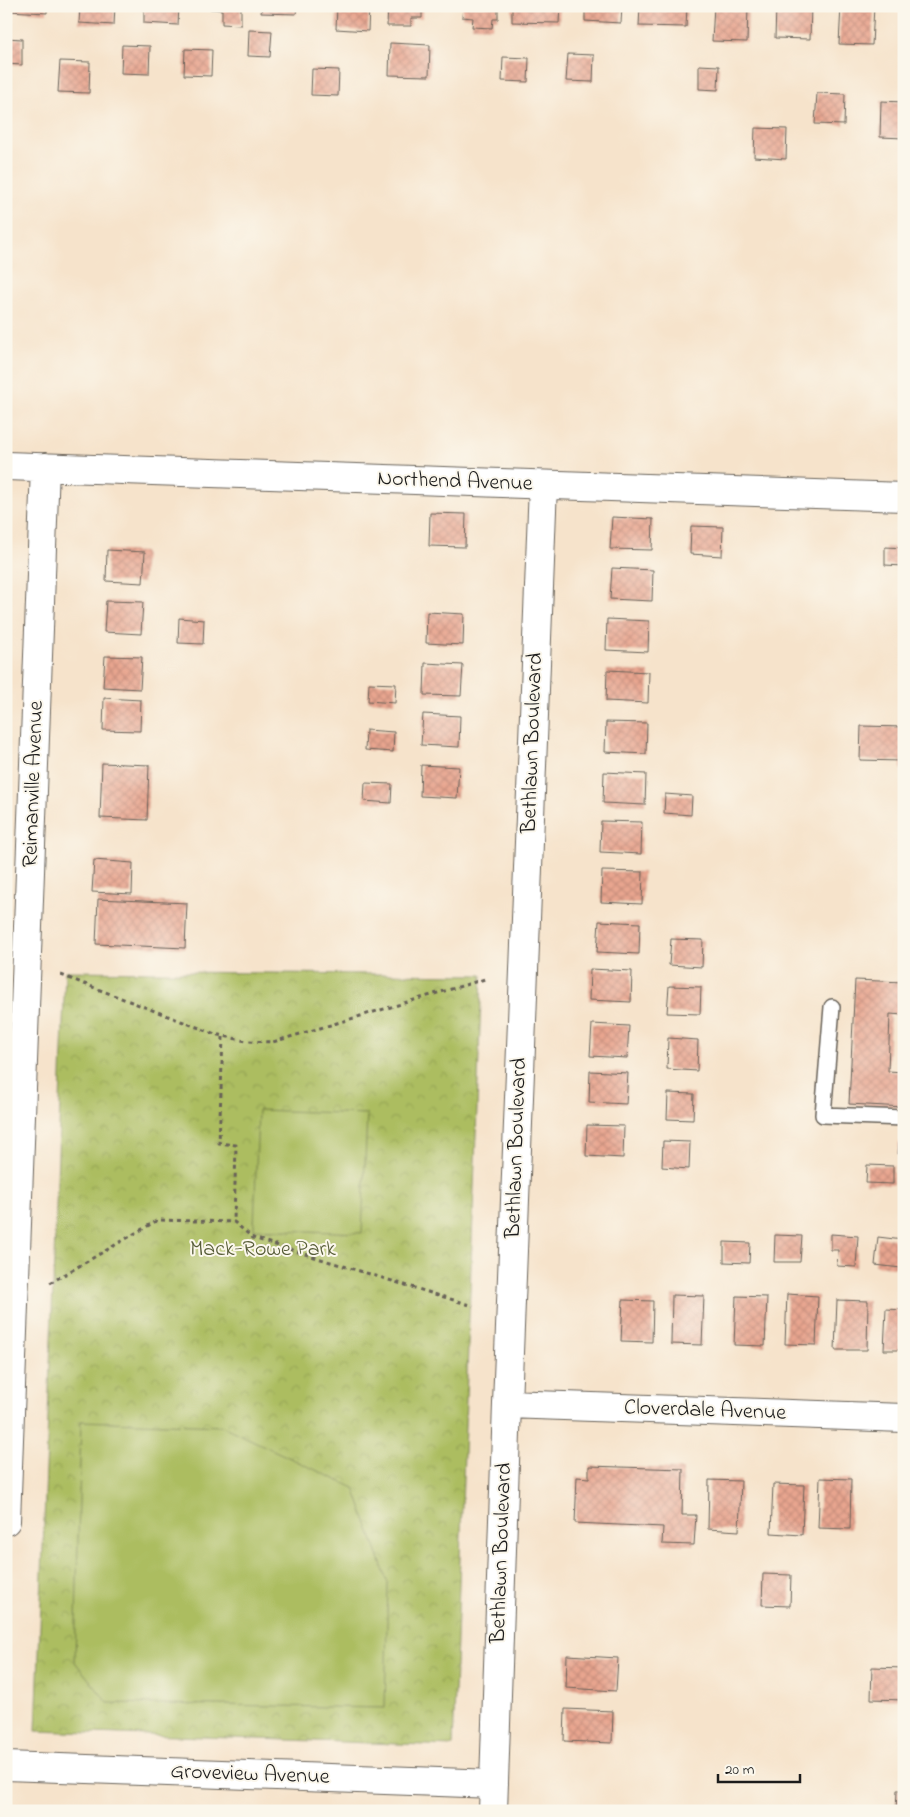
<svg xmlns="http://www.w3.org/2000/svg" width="910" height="1817" viewBox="0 0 910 1817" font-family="'Indie Flower',sans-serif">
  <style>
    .park { fill: url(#park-crowns); stroke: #646c3e }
    .pitch { fill: #acbd60; stroke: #646c3e }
    .building { fill: url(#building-cross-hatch) }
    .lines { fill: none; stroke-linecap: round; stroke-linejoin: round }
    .service-casing { stroke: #686259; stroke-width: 18 }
    .minor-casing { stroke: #686259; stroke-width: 30 }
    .path { stroke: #686259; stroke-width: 3; stroke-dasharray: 4 4; stroke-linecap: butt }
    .service { stroke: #fff; stroke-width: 15 }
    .minor { stroke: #fff; stroke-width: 28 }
    .labels { text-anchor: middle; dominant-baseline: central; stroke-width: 4; stroke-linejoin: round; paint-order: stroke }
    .street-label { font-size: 22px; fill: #1c1c1c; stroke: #fbf7ec }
    .park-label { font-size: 22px; fill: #565c37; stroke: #fbf7ec }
  </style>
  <defs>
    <pattern id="park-crowns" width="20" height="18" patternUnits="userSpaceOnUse" patternTransform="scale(1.25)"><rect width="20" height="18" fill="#acbd60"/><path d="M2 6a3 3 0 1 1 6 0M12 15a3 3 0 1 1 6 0" fill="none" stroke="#93a253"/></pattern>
    <pattern id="building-cross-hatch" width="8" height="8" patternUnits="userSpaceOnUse" patternTransform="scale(1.25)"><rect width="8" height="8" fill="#e8a58f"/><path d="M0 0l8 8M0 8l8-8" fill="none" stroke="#c68d7b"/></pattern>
  </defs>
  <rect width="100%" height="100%" fill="#fbf7ec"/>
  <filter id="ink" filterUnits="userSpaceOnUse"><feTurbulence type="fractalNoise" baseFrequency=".02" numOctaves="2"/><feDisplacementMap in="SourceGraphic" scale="10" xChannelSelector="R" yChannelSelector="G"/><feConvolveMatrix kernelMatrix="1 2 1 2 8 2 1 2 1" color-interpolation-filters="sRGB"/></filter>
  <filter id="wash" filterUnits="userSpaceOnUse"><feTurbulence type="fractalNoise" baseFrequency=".0096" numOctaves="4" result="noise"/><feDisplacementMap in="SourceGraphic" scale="20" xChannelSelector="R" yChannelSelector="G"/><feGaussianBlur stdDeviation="1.12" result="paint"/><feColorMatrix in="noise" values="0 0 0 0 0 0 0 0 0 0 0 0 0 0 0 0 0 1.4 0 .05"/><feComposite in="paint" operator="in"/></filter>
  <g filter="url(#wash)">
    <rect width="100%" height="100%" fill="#f6e3cb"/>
    <path class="park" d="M65 971 482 975 453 1746 36 1731Z"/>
    <path class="pitch" d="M258 1110 367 1114 362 1233 254 1229Z
      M81 1421 222 1426 354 1488 388 1583 385 1708 108 1703 75 1662Z"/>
    <g id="blocks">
      <path class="building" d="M8 6H47V13L8 11Z
        M80 6H115L114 25 79 23Z
        M144 6H179L178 25 144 23Z
        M210 6H241V25L222 24V10L210 9Z
        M262 6H297L296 14 261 13Z
        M337 6H369L368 31 336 29Z
        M388 6H422V18H411V26H387Z
        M463 6H498V19H493L492 28 472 27 473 18 462 17Z
        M512 6H560L559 23 512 22Z
        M585 6H622L621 23 585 21Z
        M640 6H687L686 27 639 26Z
        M714 6H748L747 42 712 41Z
        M776 6H811L810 39 775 38Z
        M841 6H874L872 45 839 44Z
        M249 30 272 31 270 57 248 56Z
        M6 38 22 39V65L6 64Z
        M390 43 430 45 429 76 389 75Z
        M122 45 150 46 149 74 121 73Z
        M185 49 212 50 211 76 184 75Z
        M568 54 594 55 593 82 566 81Z
        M503 57 529 58 528 82 502 81Z
        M60 61 90 62 89 93 58 92Z
        M699 65 719 66 718 90 699 89Z
        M312 69 339 70 338 96 311 95Z
        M817 93 845 94 844 125 815 124Z
        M881 101 904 102V138L880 137Z
        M755 128 787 129 786 159 754 157Z
        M430 513 466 514 465 547 429 546Z
        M612 517 653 519 652 550 610 549Z
        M691 526 723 527 722 556 690 554Z
        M885 547 904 548V566L885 565Z
        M107 550 145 552 143 583 106 581Z
        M612 568 653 570 652 601 610 599Z
        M106 601 143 602 141 634 104 632Z
        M427 612 464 614 463 645 426 643Z
        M179 618 204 620 203 644 178 643Z
        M607 619 649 621 648 652 606 650Z
        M105 656 142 657 140 689 103 687Z
        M425 663 463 665 461 696 424 695Z
        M607 670 649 672 648 703 606 701Z
        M369 683 396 684 395 703 368 701Z
        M104 698 141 700 140 731 103 730Z
        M423 714 460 716 459 747 421 745Z
        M606 722 647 723 646 754 605 752Z
        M861 726 904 727V770H901V761L860 760Z
        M366 730 394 732 393 752 365 750Z
        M102 763 149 765 147 820 100 818Z
        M421 765 459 767 457 798 420 796Z
        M604 772 646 774 645 805 603 803Z
        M365 783 392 784 391 803 364 801Z
        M665 794 692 796 691 815 664 813Z
        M601 821 642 822 641 854 600 852Z
        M94 860 133 863 132 894 92 892Z
        M602 871 643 872 642 904 601 902Z
        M98 899 187 903 185 948 96 944Z
        M599 921 640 923 639 954 597 952Z
        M671 939 703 940 702 967 669 965Z
        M590 969 632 971 631 1002 589 1000Z
        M855 980 904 982V1015L890 1014 888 1071 904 1072V1107L849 1104Z
        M669 986 701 987 700 1014 667 1013Z
        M592 1024 629 1026 627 1058 590 1056Z
        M668 1038 698 1040 697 1071 667 1069Z
        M590 1071 628 1073 626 1104 589 1102Z
        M668 1093 694 1094 693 1120 667 1119Z
        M587 1125 624 1126 623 1158 586 1156Z
        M663 1141 690 1142 689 1169 662 1167Z
        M899 1142H904V1155L898 1154Z
        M867 1165 893 1166V1184L866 1183Z
        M831 1234 858 1236 856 1267 837 1266 838 1250H831Z
        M775 1235 802 1236 800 1262H774Z
        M878 1237 903 1240 901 1268 875 1265Z
        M724 1242 750 1243 749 1263 724 1262Z
        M787 1294 818 1296 816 1345 785 1344Z
        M672 1295 704 1296 702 1345 671 1344Z
        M736 1296 767 1297 765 1346 734 1345Z
        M623 1300 653 1301 652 1342 621 1341Z
        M837 1300 868 1301 867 1350H835Z
        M886 1309 904 1310V1350H884Z
        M589 1466 683 1469 682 1515H696L694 1545 662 1544 663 1527 575 1523 577 1477 589 1478Z
        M820 1478 851 1479 850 1529 818 1528Z
        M709 1480 741 1481 739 1531 708 1529Z
        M773 1484 804 1485 802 1535 771 1533Z
        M763 1574 791 1575 790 1606 762 1605Z
        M567 1655 618 1658 616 1691 566 1688Z
        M872 1667 904 1668V1700L871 1699Z
        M565 1709 613 1711 612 1743 564 1741Z
        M897 1790H904V1811H896Z"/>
    </g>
  </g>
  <g filter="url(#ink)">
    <use href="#blocks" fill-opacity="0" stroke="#686259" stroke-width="1"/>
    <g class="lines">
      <defs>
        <path id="service" d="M832 1007 823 1115 904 1118"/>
        <path id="minor" d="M6 466 904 497
          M507 1404 904 1418
          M6 1521 45 467
          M6 1766 494 1784
          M493 1811 507 1404 543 485"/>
      </defs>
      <use href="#service" class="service-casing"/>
      <use href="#minor" class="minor-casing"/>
      <path class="path" d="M61 975 215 1034 246 1041 273 1042 485 979
        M223 1037 219 1143 236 1145 234 1222
        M50 1283 158 1220 234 1222 253 1238 473 1306"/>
      <use href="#service" class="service"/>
      <use href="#minor" class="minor"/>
    </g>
  </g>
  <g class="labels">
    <g class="street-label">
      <text transform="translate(455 482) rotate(2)">Northend Avenue</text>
      <text transform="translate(533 743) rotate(-88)">Bethlawn Boulevard</text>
      <text transform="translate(34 784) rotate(-88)">Reimanville Avenue</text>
      <text transform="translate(517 1148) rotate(-88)">Bethlawn Boulevard</text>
      <text transform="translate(705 1411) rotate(2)">Cloverdale Avenue</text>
      <text transform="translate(502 1553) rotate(-88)">Bethlawn Boulevard</text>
      <text transform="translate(250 1775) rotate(2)">Groveview Avenue</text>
    </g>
    <g class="park-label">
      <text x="263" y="1250">Mack-Rowe Park</text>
    </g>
  </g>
  <rect width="910" height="1817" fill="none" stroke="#fbf7ec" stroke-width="25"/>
  <path d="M718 1774v8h82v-8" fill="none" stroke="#1c1c1c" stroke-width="2.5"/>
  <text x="725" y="1774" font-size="15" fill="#1c1c1c" stroke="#fbf7ec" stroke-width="4" paint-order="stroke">20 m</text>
</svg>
